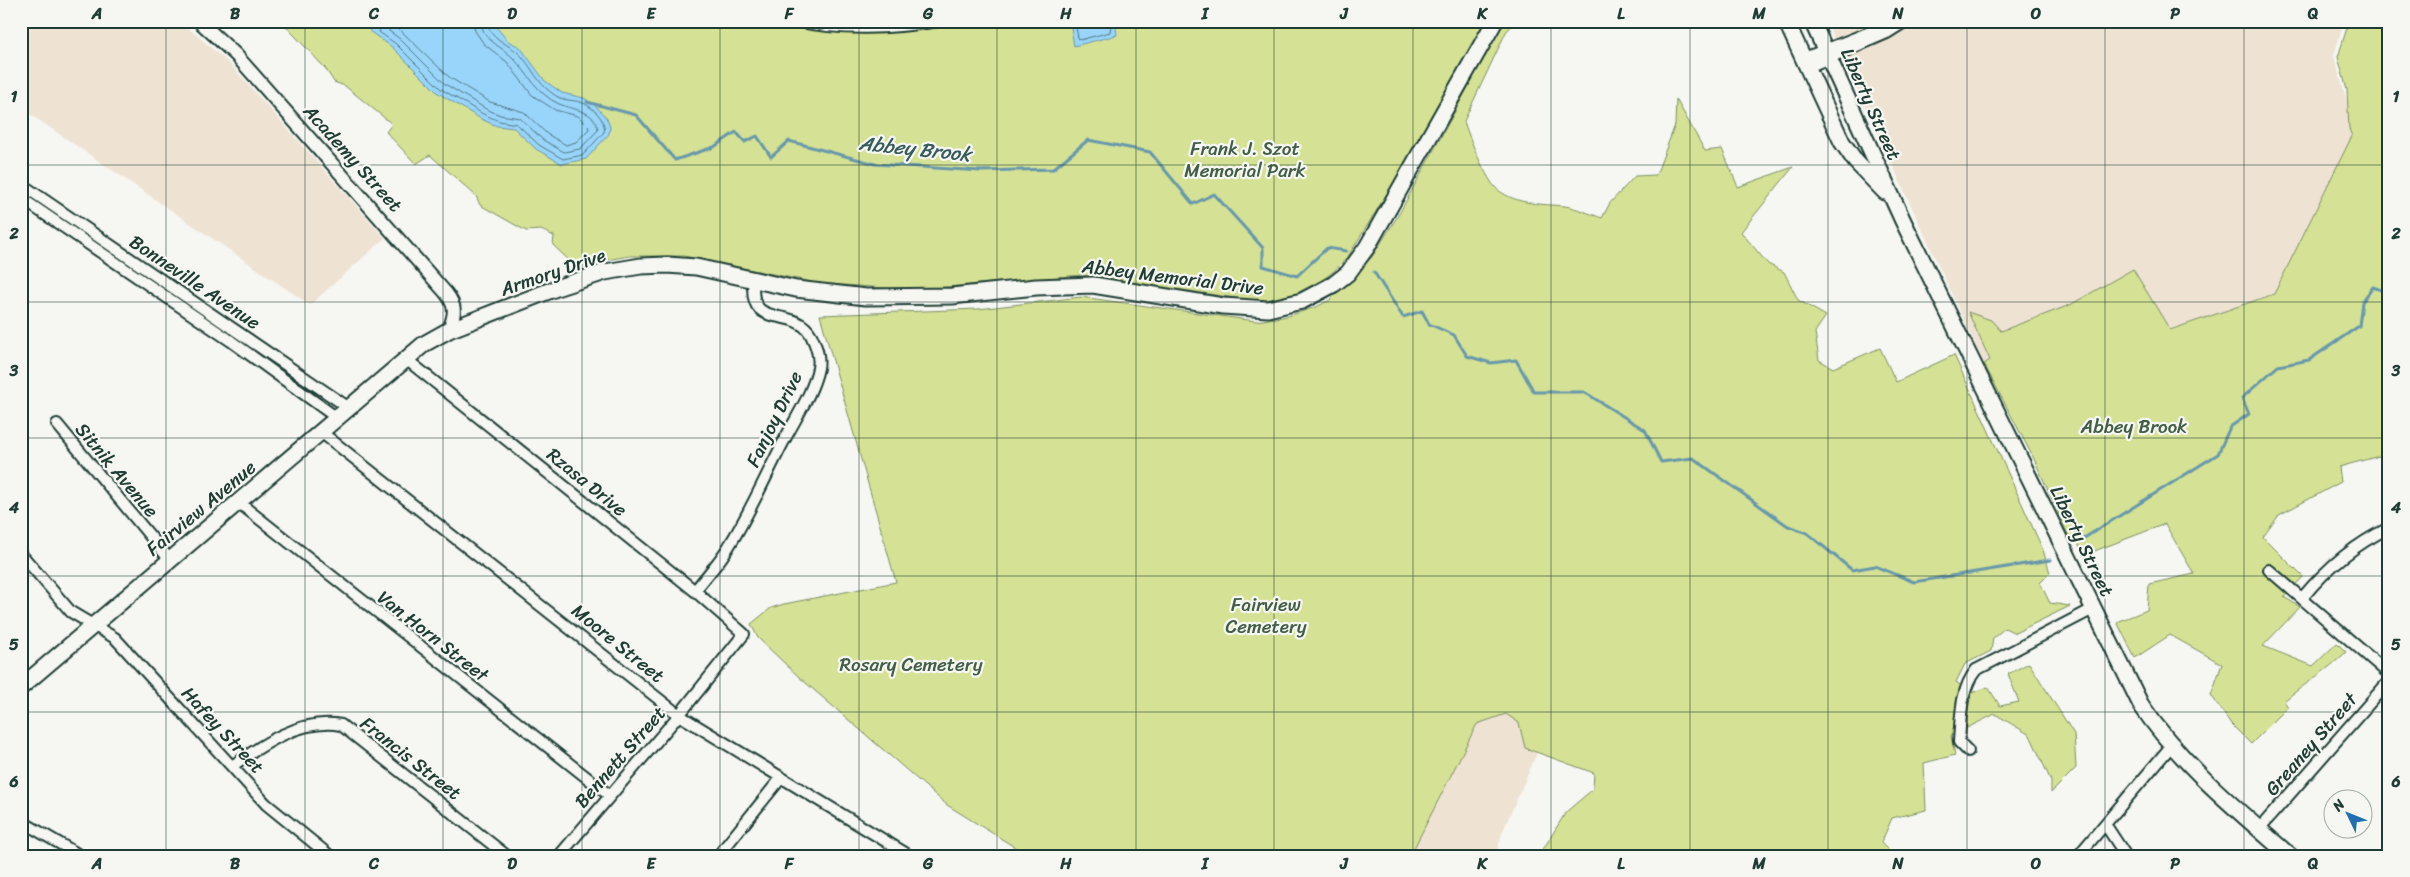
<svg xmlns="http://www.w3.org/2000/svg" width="2410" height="877" viewBox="0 0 2410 877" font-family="Sriracha,sans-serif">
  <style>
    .built { fill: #eee2d3 }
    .green { fill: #d5e194; stroke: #7a8f64 }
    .water { fill: #99d4fa; stroke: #6898ab }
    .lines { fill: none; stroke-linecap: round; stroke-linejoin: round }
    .shore { stroke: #507983; stroke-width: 1 }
    .stream { stroke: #6898ab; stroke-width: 3 }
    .minor-casing { stroke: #1f3d34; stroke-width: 14 }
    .tertiary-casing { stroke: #1f3d34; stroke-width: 16 }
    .secondary-casing { stroke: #1f3d34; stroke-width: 19 }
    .minor { stroke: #f6f6f2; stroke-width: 10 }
    .tertiary { stroke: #f6f6f2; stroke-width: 12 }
    .secondary { stroke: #f6f6f2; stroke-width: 15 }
    .grid { fill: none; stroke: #1f3d34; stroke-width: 1; stroke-opacity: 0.55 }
    .labels { text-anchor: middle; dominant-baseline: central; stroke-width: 4.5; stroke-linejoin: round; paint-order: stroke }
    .street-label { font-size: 19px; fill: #1f3d34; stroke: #f6f6f2 }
    .park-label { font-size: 19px; fill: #435e47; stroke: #f6f6f2 }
    .water-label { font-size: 20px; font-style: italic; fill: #375b5c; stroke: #f6f6f2 }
    .neatline { fill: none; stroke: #1f3d34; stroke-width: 2 }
    .grid-label { font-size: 16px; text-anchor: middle; font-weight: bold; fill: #1f3d34 }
  </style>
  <rect width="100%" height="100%" fill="#f6f6f2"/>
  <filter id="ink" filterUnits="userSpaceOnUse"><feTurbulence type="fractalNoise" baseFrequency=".02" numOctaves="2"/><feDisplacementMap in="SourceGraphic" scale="10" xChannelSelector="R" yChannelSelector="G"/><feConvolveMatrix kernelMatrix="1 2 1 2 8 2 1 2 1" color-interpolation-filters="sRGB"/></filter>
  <g filter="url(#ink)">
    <path class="built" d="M21 21H180L230 64 385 238 310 305 21 108Z
      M1826 21H2344L2334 56 2355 130 2274 294 2169 330 2132 269 1984 364Z
      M1506 666 1561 698 1502 833 1496 856H1410Z"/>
    <path class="green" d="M281 21H1486L1424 130 1427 129 1347 258 1333 272 1311 288 1295 295 1262 302 1082 275 912 290 817 283 684 256H630L600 261 597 260 577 268 553 245 554 236 541 230 526 231 480 205 476 196 430 155 416 164 386 132 392 124 345 86 334 82 325 68Z
      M1504 21H1516L1506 32 1464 121C1468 135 1487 182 1498 190 1518 205 1542 204 1565 206 1577 208 1590 214 1602 218L1610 203 1635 176 1656 175 1675 125 1676 99 1705 151 1722 149 1738 187 1793 167 1741 232 1768 264 1784 272 1798 300 1826 316 1815 332 1819 360 1833 368 1880 348 1896 382 1954 355 2043 550 2050 573 2040 583 2050 603 2070 606 2015 633 2005 628 1993 638 1991 651 1965 664 1956 682 1972 693 1988 687 2000 706 2019 702 2008 674 2029 663 2074 734 2076 768 2051 793V781L2030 735 1995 714 1951 736 1955 755 1924 763 1926 810 1892 818 1881 843 1894 856H1539L1566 812 1593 789 1594 773 1525 748 1519 723 1506 714 1477 724 1410 856H1029L947 805 799 677 758 638 751 624 771 608 784 604 896 582 820 315 978 309 1081 297 1256 321 1288 316 1316 307 1330 300 1372 257 1399 214Z
      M2349 21H2389V457L2383 455 2339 467 2341 482 2279 515 2263 537 2303 577 2284 597 2300 607 2263 646 2313 666 2337 643 2346 652C2327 671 2304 684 2284 701L2288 707 2251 744 2231 724 2211 695 2222 664 2170 635 2135 658 2117 622 2147 610 2149 584 2194 574 2165 524 2084 555 2075 538 2069 537 2034 459 1984 364 1990 360 1968 312 1991 320 2001 331 2070 305 2133 269 2170 330 2274 294 2352 136 2349 129 2347 90 2338 57Z"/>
    <path class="water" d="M382 21H491L508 41 520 47 545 81 562 93 584 98 596 106 607 119 610 127 609 134 586 159 562 164 536 149 514 128 497 126 481 119 438 93 392 47 369 31Z
      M1070 21H1115L1117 35 1074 46Z"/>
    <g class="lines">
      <path class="shore" d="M384 21 379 32 396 44 441 89 483 114 499 121 517 124 539 145 563 159 583 155 604 132C607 121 593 107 583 103 576 100 568 101 560 98 536 86 533 65 516 51 505 43 489 37 487 21
        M390 21 389 31 400 39 445 84 486 109 500 115 520 118 543 140 564 152 580 149 598 130C596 110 573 110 559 104 537 94 529 74 513 58 502 46 482 41 481 21
        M398 21V28L449 77 490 102 524 112 547 134 566 145 576 142 589 129 588 126 578 116 555 110 532 95 507 62 484 44 475 31 473 21
        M1075 21 1078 38 1080 40 1110 32 1111 21"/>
      <path class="stream" d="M587 102 636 115 675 160 714 147 736 132 745 142 757 136 771 157 789 141 875 164 981 171 1053 169 1088 140 1150 152 1193 204 1214 194 1263 248V266L1297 276 1327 248 1346 251
        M1374 272 1403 317 1422 311 1429 324 1454 335 1467 356 1491 363 1516 360 1534 392H1584L1645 430 1661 462 1693 458 1788 526 1807 533 1852 570 1875 566 1914 582 2050 560
        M2081 540 2218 454 2230 427 2249 414 2242 398 2278 366 2309 360 2359 326 2362 302 2373 287 2389 293"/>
      <defs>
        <path id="minor" d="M794 21C844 31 889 29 939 21
          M1802 59 1898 21
          M1806 68 1887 33 1906 21
          M21 184 349 408
          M21 198 231 341 337 418
          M406 359 695 591 744 634 679 715 559 856
          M57 424 170 560
          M321 432 679 715 910 856
          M238 502 609 795
          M21 554 71 612 115 638 266 804 330 856
          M2269 570 2389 674
          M695 591C706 576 720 562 729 546 751 511 767 473 786 437 797 416 813 392 818 368 820 358 816 345 811 335 794 304 746 333 754 279
          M2303 597C2326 569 2355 544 2389 528
          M1968 751 1959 742C1961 717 1960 690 1976 670L2093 609
          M232 766C263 744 301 718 341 725L507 856
          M21 821 81 856
          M2105 824 2126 856
          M2259 829 2389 681
          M718 856 781 778
          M2078 856 2172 745"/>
        <path id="tertiary" d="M199 21 236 55 446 293C457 307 455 314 449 330"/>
        <path id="secondary" d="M1786 21 1842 142 1856 162 1885 192
          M1812 21 1903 221 2141 705C2181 764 2236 809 2290 856
          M21 687 424 344 449 330 559 287 605 272 641 266 667 265 696 267 796 289 866 297 952 296 1036 287 1093 285 1223 306 1268 309 1302 301 1334 284 1348 273 1367 247 1495 21"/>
      </defs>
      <use href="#minor" class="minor-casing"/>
      <use href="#tertiary" class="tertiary-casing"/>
      <use href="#secondary" class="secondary-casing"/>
      <use href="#minor" class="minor"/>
      <use href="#tertiary" class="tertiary"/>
      <use href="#secondary" class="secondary"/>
    </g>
  </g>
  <path class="grid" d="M166 21V856M305 21V856M443 21V856M582 21V856M720 21V856M859 21V856M997 21V856M1136 21V856M1274 21V856M1413 21V856M1551 21V856M1690 21V856M1828 21V856M1967 21V856M2105 21V856M2244 21V856M21 165H2389M21 302H2389M21 438H2389M21 576H2389M21 712H2389"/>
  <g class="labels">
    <g class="street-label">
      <text transform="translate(1871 104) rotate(66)">Liberty Street</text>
      <text transform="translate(353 158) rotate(48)">Academy Street</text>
      <text transform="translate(553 272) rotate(-19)">Armory Drive</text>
      <text transform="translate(1173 277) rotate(7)">Abbey Memorial Drive</text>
      <text transform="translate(195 282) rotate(34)">Bonneville Avenue</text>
      <text transform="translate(774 419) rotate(-64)">Fanjoy Drive</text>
      <text transform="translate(117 470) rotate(50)">Sitnik Avenue</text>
      <text transform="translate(587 482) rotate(39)">Rzasa Drive</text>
      <text transform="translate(201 508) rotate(-40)">Fairview Avenue</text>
      <text transform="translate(2082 541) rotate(64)">Liberty Street</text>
      <text transform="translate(433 636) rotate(38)">Van Horn Street</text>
      <text transform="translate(618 643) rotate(39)">Moore Street</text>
      <text transform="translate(223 730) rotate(47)">Hafey Street</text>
      <text transform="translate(2311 744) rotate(-49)">Greaney Street</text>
      <text transform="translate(620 757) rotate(-49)">Bennett Street</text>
      <text transform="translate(411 758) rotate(38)">Francis Street</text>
    </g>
    <g class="park-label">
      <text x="1245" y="148">Frank J. Szot<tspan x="1245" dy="22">Memorial Park</tspan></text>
      <text x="2134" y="426">Abbey Brook</text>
      <text x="1266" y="604">Fairview<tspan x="1266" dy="22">Cemetery</tspan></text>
      <text x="911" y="664">Rosary Cemetery</text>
    </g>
    <g class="water-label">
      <text transform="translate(915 149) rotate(6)">Abbey Brook</text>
    </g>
  </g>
  <rect width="2410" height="877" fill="none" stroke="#f6f6f2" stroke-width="55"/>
  <g transform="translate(2348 814) rotate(313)"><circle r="24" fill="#f6f6f2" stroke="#a0aca6"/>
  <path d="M0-4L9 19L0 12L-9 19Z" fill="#1f6fb2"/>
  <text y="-8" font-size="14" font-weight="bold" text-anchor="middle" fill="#1f3d34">N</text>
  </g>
  <rect x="28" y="28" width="2354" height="822" class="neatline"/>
  <g class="grid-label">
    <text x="97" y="19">A</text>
    <text x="235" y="19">B</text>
    <text x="374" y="19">C</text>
    <text x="512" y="19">D</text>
    <text x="651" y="19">E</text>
    <text x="789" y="19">F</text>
    <text x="928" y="19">G</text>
    <text x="1066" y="19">H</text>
    <text x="1205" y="19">I</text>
    <text x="1344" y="19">J</text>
    <text x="1482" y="19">K</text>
    <text x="1621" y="19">L</text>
    <text x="1759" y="19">M</text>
    <text x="1898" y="19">N</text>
    <text x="2036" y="19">O</text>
    <text x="2175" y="19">P</text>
    <text x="2313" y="19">Q</text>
    <text x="14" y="102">1</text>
    <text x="2396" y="102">1</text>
    <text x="14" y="239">2</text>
    <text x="2396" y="239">2</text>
    <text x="14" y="376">3</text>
    <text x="2396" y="376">3</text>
    <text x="14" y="513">4</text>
    <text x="2396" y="513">4</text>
    <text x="14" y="650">5</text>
    <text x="2396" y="650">5</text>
    <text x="14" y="787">6</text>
    <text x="2396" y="787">6</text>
    <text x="97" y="869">A</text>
    <text x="235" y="869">B</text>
    <text x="374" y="869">C</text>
    <text x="512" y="869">D</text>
    <text x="651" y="869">E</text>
    <text x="789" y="869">F</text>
    <text x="928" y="869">G</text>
    <text x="1066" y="869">H</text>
    <text x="1205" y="869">I</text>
    <text x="1344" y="869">J</text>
    <text x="1482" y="869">K</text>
    <text x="1621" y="869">L</text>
    <text x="1759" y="869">M</text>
    <text x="1898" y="869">N</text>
    <text x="2036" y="869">O</text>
    <text x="2175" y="869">P</text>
    <text x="2313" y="869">Q</text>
  </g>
</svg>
